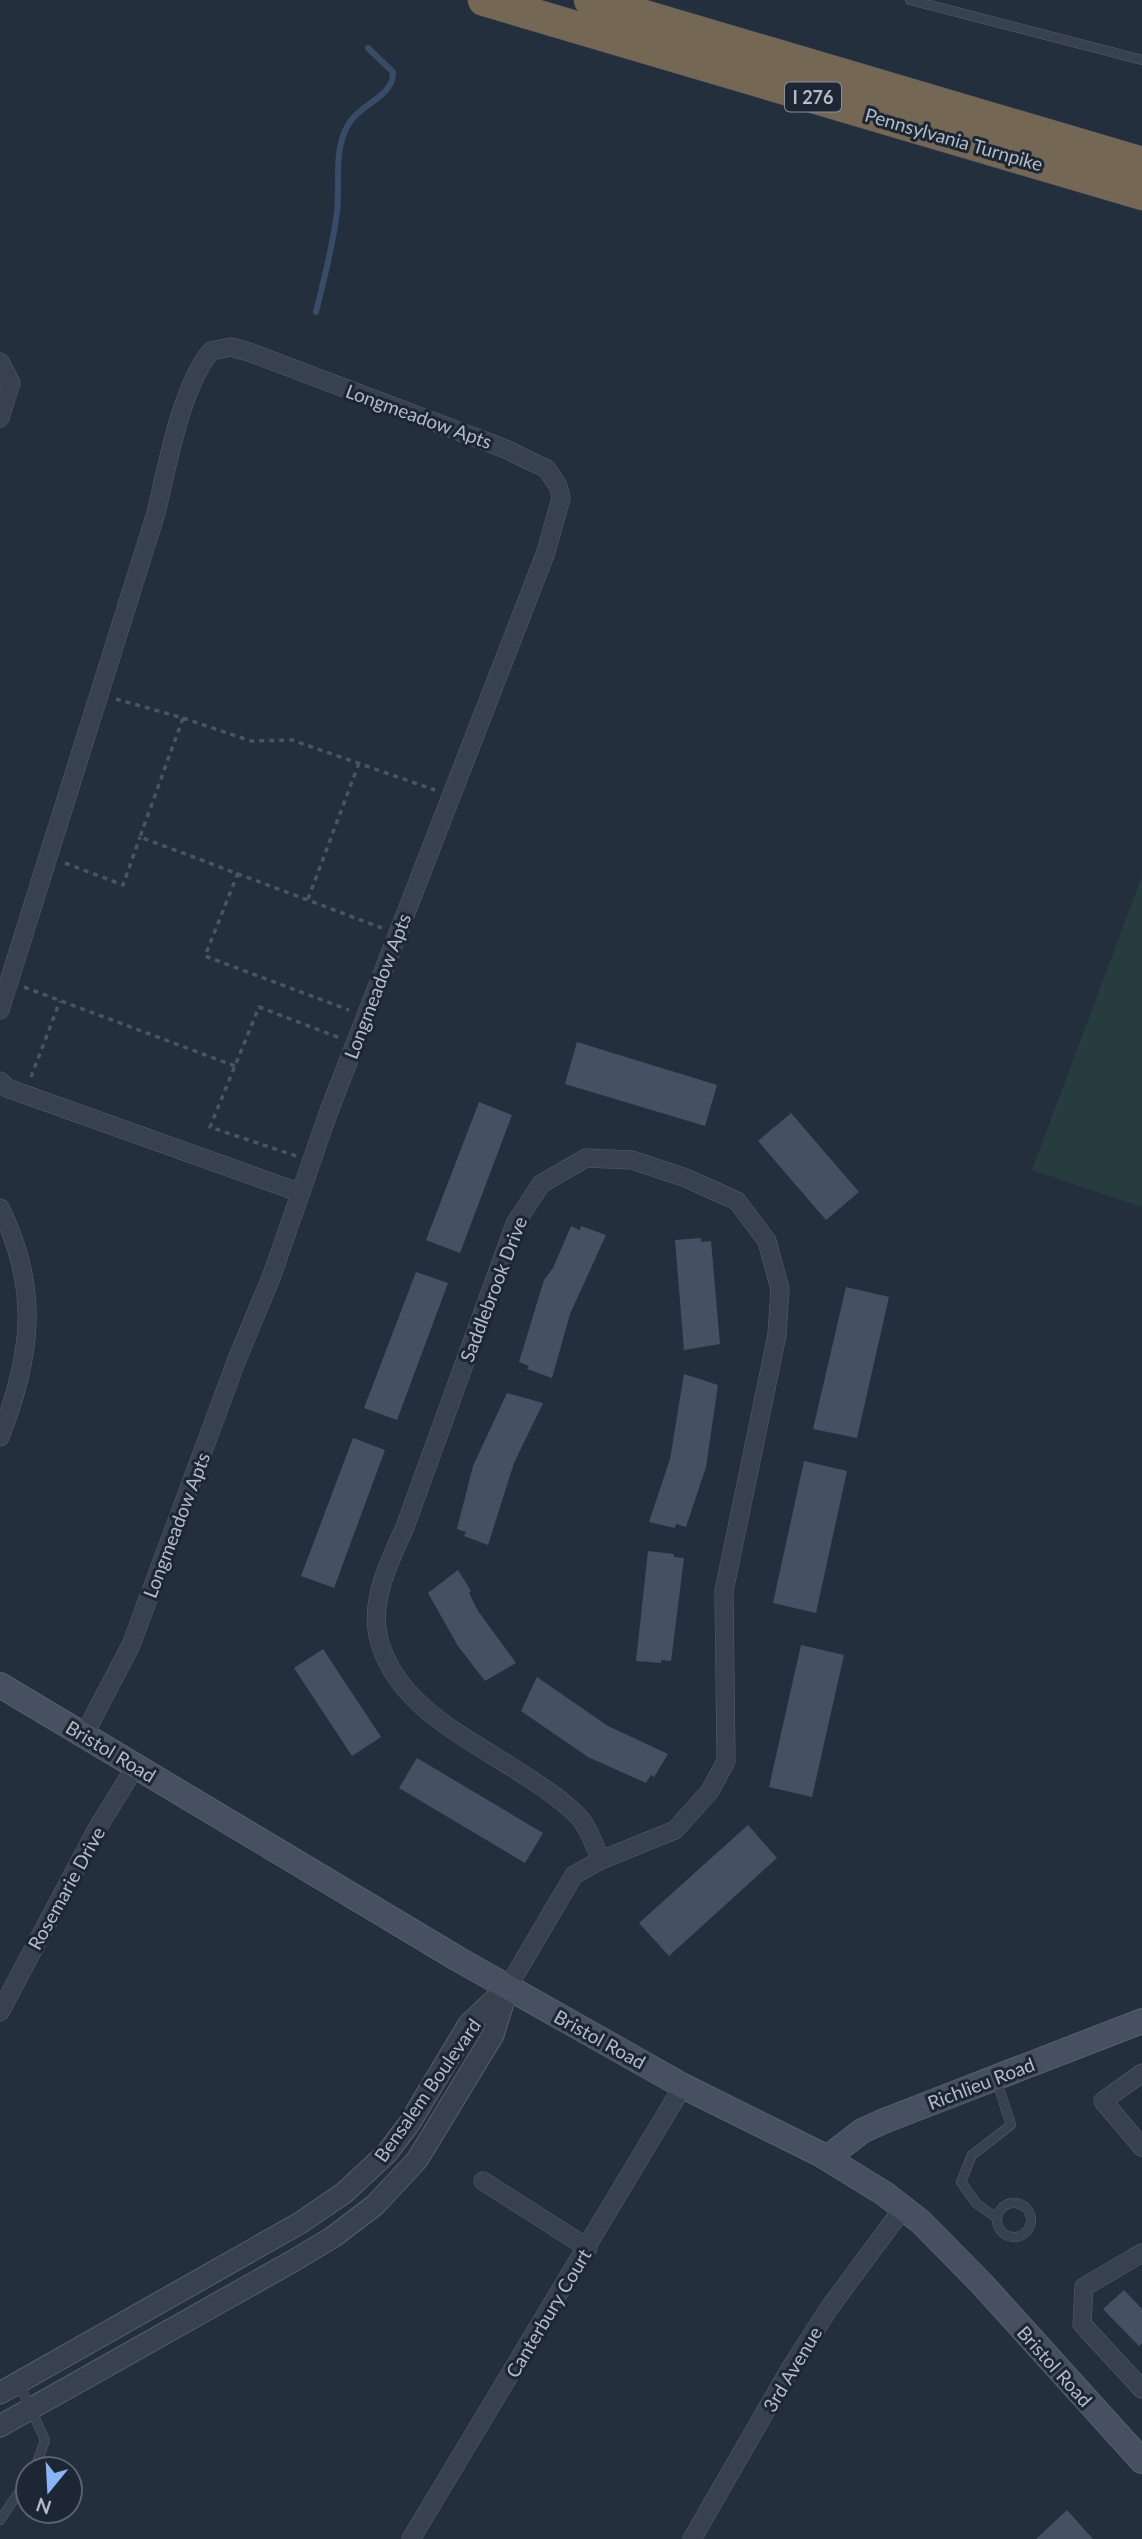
<svg xmlns="http://www.w3.org/2000/svg" width="1142" height="2539" viewBox="0 0 1142 2539" font-family="Lato,sans-serif">
  <style>
    .green { fill: #263c3f }
    .lines { fill: none; stroke-linecap: round; stroke-linejoin: round }
    .stream { stroke: #394c67; stroke-width: 6 }
    .building { fill: #455162 }
    .service-casing { stroke: #565f6c; stroke-width: 10 }
    .minor-casing { stroke: #565f6c; stroke-width: 19 }
    .tertiary-casing { stroke: #565f6c; stroke-width: 23 }
    .secondary-casing { stroke: #565f6c; stroke-width: 26 }
    .motorway-casing { stroke: #434c59; stroke-width: 33 }
    .path { stroke: #44595c; stroke-width: 3.5; stroke-dasharray: 5 5; stroke-linecap: butt }
    .service { stroke: #38414e; stroke-width: 9 }
    .minor { stroke: #38414e; stroke-width: 18 }
    .tertiary { stroke: #38414e; stroke-width: 21 }
    .secondary { stroke: #465061; stroke-width: 24 }
    .motorway { stroke: #746855; stroke-width: 32 }
    .labels { text-anchor: middle; dominant-baseline: central; stroke-width: 6; stroke-linejoin: round; paint-order: stroke }
    .shield { fill: #1d2633; stroke: #878f9c; stroke-width: 2 }
    .shield-label { font-size: 18px; font-weight: bold; fill: #b4bcc9 }
    .street-label { font-size: 19px; fill: #b4bcc9; stroke: #1d2633 }
  </style>
  <rect width="100%" height="100%" fill="#242f3e"/>
  <path class="green" d="M1142 876V1207L1032 1170Z"/>
  <g class="lines">
    <path class="stream" d="M316 312C324 279 333 246 337 212 340 185 334 157 345 131 356 103 394 99 393 72L368 48"/>
  </g>
  <path class="building" d="M577 1042 717 1085 705 1126 565 1084Z
    M479 1102 512 1115 460 1253 426 1240Z
    M791 1113 859 1192 826 1220 758 1141Z
    M571 1226 580 1230 581 1226 606 1235 570 1314 552 1378 527 1369 529 1366 519 1362 544 1280 553 1268Z
    M701 1238V1242L711 1241 720 1344 684 1350 675 1240Z
    M416 1272 448 1283 397 1420 364 1408Z
    M846 1287 889 1297 857 1438 813 1429Z
    M684 1374 718 1385 706 1467 686 1527 676 1524 675 1528 649 1522 670 1459Z
    M507 1393 543 1403 514 1463 488 1545 464 1536 466 1532 457 1529 473 1466Z
    M353 1438 385 1450 334 1588 301 1576Z
    M804 1461 847 1471 816 1613 773 1603Z
    M648 1551 674 1554V1557L684 1558 671 1661 661 1660V1663L636 1661Z
    M458 1570 471 1591 469 1593 478 1611 516 1663 485 1681 458 1646 428 1593Z
    M801 1645 844 1655 812 1797 769 1787Z
    M323 1649 381 1737 352 1756 294 1668Z
    M537 1677 608 1726 668 1754 654 1777 651 1775 646 1783 588 1757 521 1711Z
    M417 1758 543 1833 525 1863 399 1788Z
    M748 1825 777 1858 669 1956 639 1923Z
    M1124 2290 1142 2309V2343L1139 2346 1103 2309Z
    M1067 2510 1093 2539H1036Z"/>
  <g class="lines">
    <defs>
      <path id="service" d="M910 0 1142 60
        M996 2079 1011 2125 972 2155 961 2182 977 2204 997 2218
        M997 2220a17 17 0 1 1 34 0a17 17 0 1 1-34 0Z
        M19 2384 45 2440 35 2469
        M0 2520 28 2479"/>
      <path id="minor" d="M0 362 11 383 0 418
        M0 1010 156 513C167 467 181 387 211 351L231 347 249 352 503 448 547 469 558 486 561 498 546 552 329 1111 272 1275 236 1362 131 1645 84 1735
        M0 1081 7 1088 301 1193
        M0 1208C40 1288 32 1356 0 1437
        M508 1987 574 1875 601 1860 675 1830 710 1791 726 1761 724 1591 777 1335 780 1289 767 1241 737 1201 686 1178 632 1160 586 1158 541 1184 515 1224 405 1527C391 1558 370 1599 378 1635 392 1702 463 1736 515 1769 537 1784 561 1798 579 1817 589 1828 595 1847 601 1860
        M0 2012 97 1829 135 1767
        M1142 2073 1103 2101 1142 2147
        M483 2181 588 2248
        M1142 2253 1084 2287 1082 2324 1142 2389
        M411 2539 683 2086
        M692 2539 790 2369 830 2307 904 2207"/>
      <path id="tertiary" d="M0 2393 300 2223 344 2193 387 2153 409 2124 469 2024 506 1989
        M0 2426 293 2261 333 2237 375 2205 417 2160 493 2035 508 1987"/>
      <path id="secondary" d="M0 1685 458 1959 683 2086 820 2154 885 2194 921 2222 982 2284 1142 2461
        M827 2158 862 2131 884 2121 1142 2021"/>
      <path id="motorway" d="M484 0 1142 194
        M590 0 1142 163"/>
    </defs>
    <use href="#service" class="service-casing"/>
    <use href="#minor" class="minor-casing"/>
    <use href="#tertiary" class="tertiary-casing"/>
    <use href="#secondary" class="secondary-casing"/>
    <use href="#motorway" class="motorway-casing"/>
    <path class="path" d="M116 699 183 718 140 837 382 928
      M183 718 251 741 292 740 435 790
      M65 863 123 885 140 837
      M238 873 205 956 349 1010
      M308 899 359 763
      M24 987 235 1066
      M31 1077 60 1001
      M296 1156 210 1127 259 1007 340 1038"/>
    <use href="#service" class="service"/>
    <use href="#minor" class="minor"/>
    <use href="#tertiary" class="tertiary"/>
    <use href="#secondary" class="secondary"/>
    <use href="#motorway" class="motorway"/>
  </g>
  <g class="labels">
    <rect class="shield" x="785" y="82.5" width="56" height="29" rx="5"/>
    <g class="shield-label">
      <text x="813" y="97">I 276</text>
    </g>
    <g class="street-label">
      <text transform="translate(954 139) rotate(16)">Pennsylvania Turnpike</text>
      <text transform="translate(419 416) rotate(20)">Longmeadow Apts</text>
      <text transform="translate(377 986) rotate(-69)">Longmeadow Apts</text>
      <text transform="translate(493 1289) rotate(-69)">Saddlebrook Drive</text>
      <text transform="translate(176 1525) rotate(-69)">Longmeadow Apts</text>
      <text transform="translate(111 1751) rotate(31)">Bristol Road</text>
      <text transform="translate(66 1888) rotate(-61)">Rosemarie Drive</text>
      <text transform="translate(600 2039) rotate(29)">Bristol Road</text>
      <text transform="translate(981 2083) rotate(-21)">Richlieu Road</text>
      <text transform="translate(427 2090) rotate(-55)">Bensalem Boulevard</text>
      <text transform="translate(548 2313) rotate(-59)">Canterbury Court</text>
      <text transform="translate(1055 2366) rotate(48)">Bristol Road</text>
      <text transform="translate(792 2369) rotate(-59)">3rd Avenue</text>
    </g>
  </g>
  <g transform="translate(49 2490) rotate(198)"><circle r="33" fill="#1d2633" stroke="#59626f" stroke-width="2"/>
  <path d="M0-5L12 26L0 18L-12 26Z" fill="#8ab4f8"/>
  <text y="-10" font-size="19" font-weight="bold" text-anchor="middle" fill="#b4bcc9">N</text>
  </g>
</svg>
